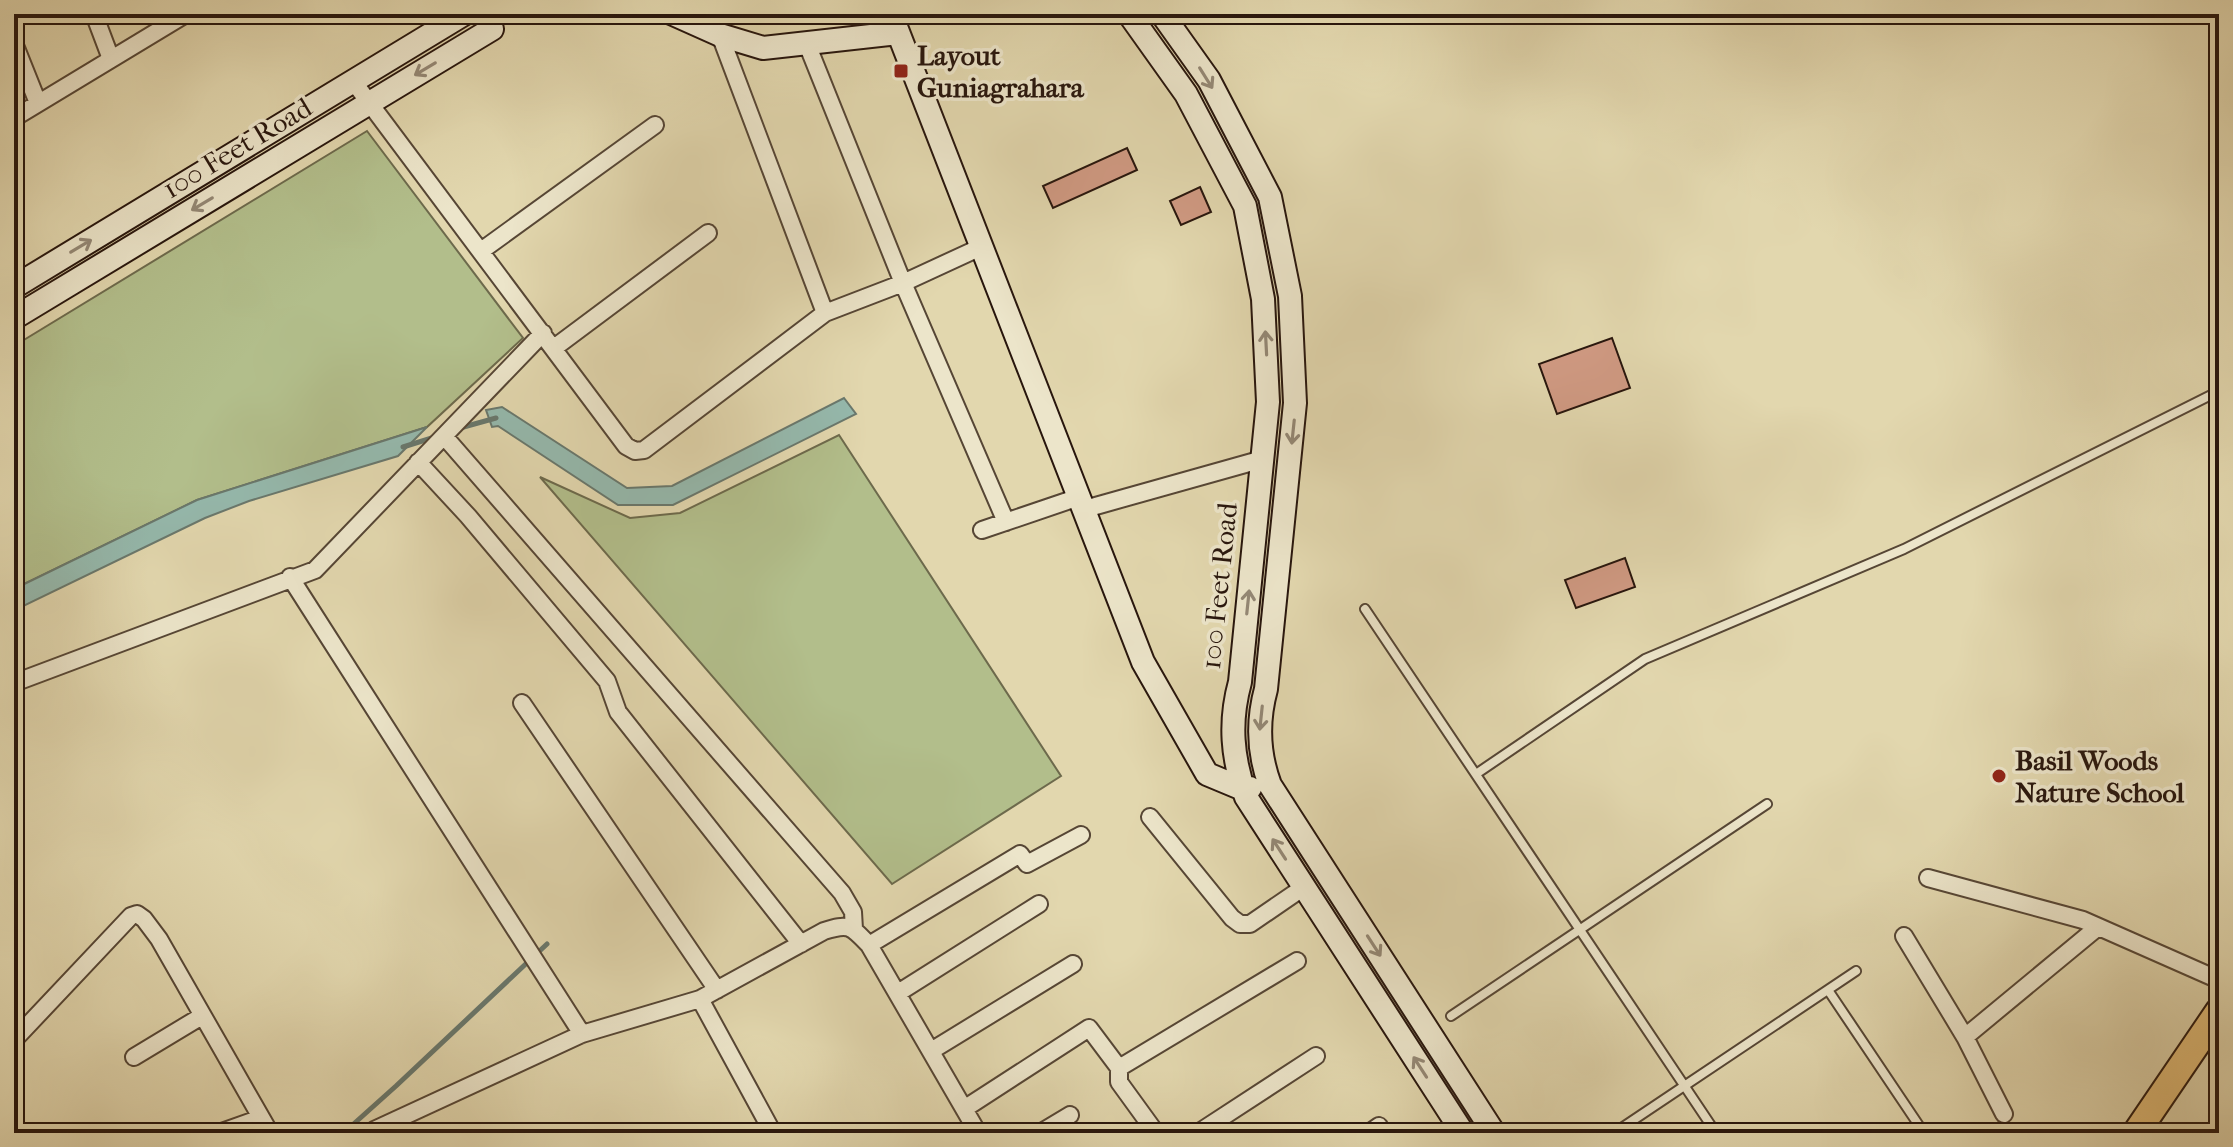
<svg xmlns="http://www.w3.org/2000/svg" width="2233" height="1147" viewBox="0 0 2233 1147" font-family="'IM FELL French Canon',serif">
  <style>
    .green { fill: #b2be8b; stroke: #6d6a4c; stroke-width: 2 }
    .water { fill: #95b9ad; stroke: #69786d; stroke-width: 2 }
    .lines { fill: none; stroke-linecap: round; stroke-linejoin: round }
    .stream { stroke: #69786d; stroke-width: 5 }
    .building { fill: #d09a83; stroke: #28160d; stroke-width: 2 }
    .lane-casing { stroke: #564635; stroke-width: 12 }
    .street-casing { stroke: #564635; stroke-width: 20 }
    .secondary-casing { stroke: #28160d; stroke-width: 26 }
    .primary-casing { stroke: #28160d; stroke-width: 30 }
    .lane { stroke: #ece5ca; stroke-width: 8 }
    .street { stroke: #ece5ca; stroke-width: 16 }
    .secondary { stroke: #ece5ca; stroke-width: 22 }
    .primary { stroke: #e1bc77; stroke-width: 26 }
    .oneway { stroke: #948875 }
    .poi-dot { fill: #8f2418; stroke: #ece5ca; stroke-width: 3 }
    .labels { text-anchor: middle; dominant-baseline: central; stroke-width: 7; stroke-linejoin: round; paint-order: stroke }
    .poi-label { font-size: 28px; font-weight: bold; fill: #28160d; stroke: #ece5ca; text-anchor: start }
    .street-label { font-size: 28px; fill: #28160d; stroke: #ece5ca }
  </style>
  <rect width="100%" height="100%" fill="#e2d7ae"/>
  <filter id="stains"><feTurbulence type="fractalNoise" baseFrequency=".0025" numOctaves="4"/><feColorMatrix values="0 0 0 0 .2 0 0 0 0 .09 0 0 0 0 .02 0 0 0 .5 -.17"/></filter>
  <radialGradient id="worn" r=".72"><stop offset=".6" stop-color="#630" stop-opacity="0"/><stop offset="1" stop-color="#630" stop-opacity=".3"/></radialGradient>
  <path class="green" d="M367 131 523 338 427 427 197 500 14 589V346Z
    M839 435 1061 776 892 884 540 477 630 518 680 513Z"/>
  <path class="water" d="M844 398 856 414 673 505H618L498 426 492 427 486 410 502 407 627 488 672 486Z
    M427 427 398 456 249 501 205 518 23 606 14 614V589L197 500Z"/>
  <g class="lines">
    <path class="stream" d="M460 428 496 418
      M403 447 435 437
      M336 1133 348 1129 396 1086 547 944"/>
  </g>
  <path class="building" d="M1127 148 1137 170 1053 208 1043 186Z
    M1200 187 1211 212 1181 225 1170 201Z
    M1612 338 1630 388 1557 414 1539 364Z
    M1625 558 1635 587 1576 608 1565 580Z"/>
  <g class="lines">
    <defs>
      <path id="lane" d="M1365 609 1716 1133
        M1476 774 1645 659 1904 549 2219 391
        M1828 990 1924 1133
        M1451 1016 1767 804
        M1614 1133 1856 971"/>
      <path id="street" d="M94 14 111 59
        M720 35 825 313
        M14 43 38 103
        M807 44 903 283 1006 522
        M353 81 626 446 635 451 644 450 825 313 903 283 981 247
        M14 118 186 14
        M481 251 655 125
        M554 348 708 233
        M444 436 842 893 853 912 854 929
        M418 462 468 516 607 681 618 712 801 944
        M1085 509 1263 459
        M982 530 1079 497
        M290 577 582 1034
        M14 683 315 570 543 333
        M522 703 717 990
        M1150 817 1232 918 1240 924H1250L1304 887
        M1928 878 2083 920 2219 980
        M1904 936 1965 1037 2098 927
        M898 993 1039 904
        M700 999 773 1133
        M1965 1037 2004 1114
        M14 1040 131 916 137 914 144 919 159 939 270 1133
        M931 1051 1073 964
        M134 1057 202 1016
        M964 1109 1089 1028 1119 1068
        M374 1130 582 1034 700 999 824 931C849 923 851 926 869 945
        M219 1133 261 1118
        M978 1133 869 945 1020 854 1027 864 1081 835
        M1040 1133 1070 1115
        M1156 1133 1119 1082V1068L1297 961
        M1198 1133 1316 1056
        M1369 1133 1379 1126"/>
      <path id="secondary" d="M673 14 720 35 763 48 898 33
        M891 14 1143 662 1207 774 1243 789 1250 788
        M1129 14 1186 94 1245 206 1263 299 1268 402 1240 682C1229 722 1232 758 1246 797L1463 1133
        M1162 14 1209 80 1270 197 1290 296 1295 403 1266 689C1257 722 1258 753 1270 785L1494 1133
        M14 287 464 14
        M14 318 492 29"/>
      <path id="primary" d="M2136 1133 2219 1011"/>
    </defs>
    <use href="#lane" class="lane-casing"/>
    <use href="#street" class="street-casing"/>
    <use href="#secondary" class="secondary-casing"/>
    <use href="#primary" class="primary-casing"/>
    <use href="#lane" class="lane"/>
    <use href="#street" class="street"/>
    <use href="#secondary" class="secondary"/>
    <use href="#primary" class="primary"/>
  </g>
  <defs><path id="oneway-shaft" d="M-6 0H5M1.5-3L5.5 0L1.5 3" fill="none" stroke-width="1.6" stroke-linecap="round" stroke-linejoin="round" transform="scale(2)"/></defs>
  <g class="oneway">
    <use href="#oneway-shaft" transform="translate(425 69) rotate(149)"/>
    <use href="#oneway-shaft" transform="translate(1206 78) rotate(58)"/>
    <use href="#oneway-shaft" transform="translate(202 204) rotate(149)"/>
    <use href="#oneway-shaft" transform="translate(81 246) rotate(-31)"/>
    <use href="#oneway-shaft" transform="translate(1266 343) rotate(-93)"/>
    <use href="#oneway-shaft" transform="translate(1293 432) rotate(96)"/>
    <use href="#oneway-shaft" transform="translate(1248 602) rotate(-84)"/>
    <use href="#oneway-shaft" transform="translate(1261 718) rotate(96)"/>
    <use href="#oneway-shaft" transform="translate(1279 849) rotate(-123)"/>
    <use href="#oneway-shaft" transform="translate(1374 946) rotate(57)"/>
    <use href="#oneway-shaft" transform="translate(1420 1067) rotate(-123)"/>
  </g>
  <g class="poi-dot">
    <rect x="893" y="63" width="16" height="16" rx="4"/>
    <circle cx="1999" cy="776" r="8"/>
  </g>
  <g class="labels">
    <g class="poi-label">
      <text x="917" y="55">Layout<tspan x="917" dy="32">Guniagrahara</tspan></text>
      <text x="2015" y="760">Basil Woods<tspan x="2015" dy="32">Nature School</tspan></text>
    </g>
    <g class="street-label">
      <text transform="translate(237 148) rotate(-31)">100 Feet Road</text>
      <text transform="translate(1219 586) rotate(-84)">100 Feet Road</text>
    </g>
  </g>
  <rect width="2233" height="1147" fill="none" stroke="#e2d7ae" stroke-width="48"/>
  <rect x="16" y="16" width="2201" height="1115" fill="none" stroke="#28160d" stroke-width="4"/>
  <rect x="24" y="24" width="2185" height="1099" fill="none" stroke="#28160d" stroke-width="2"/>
  <rect width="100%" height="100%" filter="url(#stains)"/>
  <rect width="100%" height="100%" fill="url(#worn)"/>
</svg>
